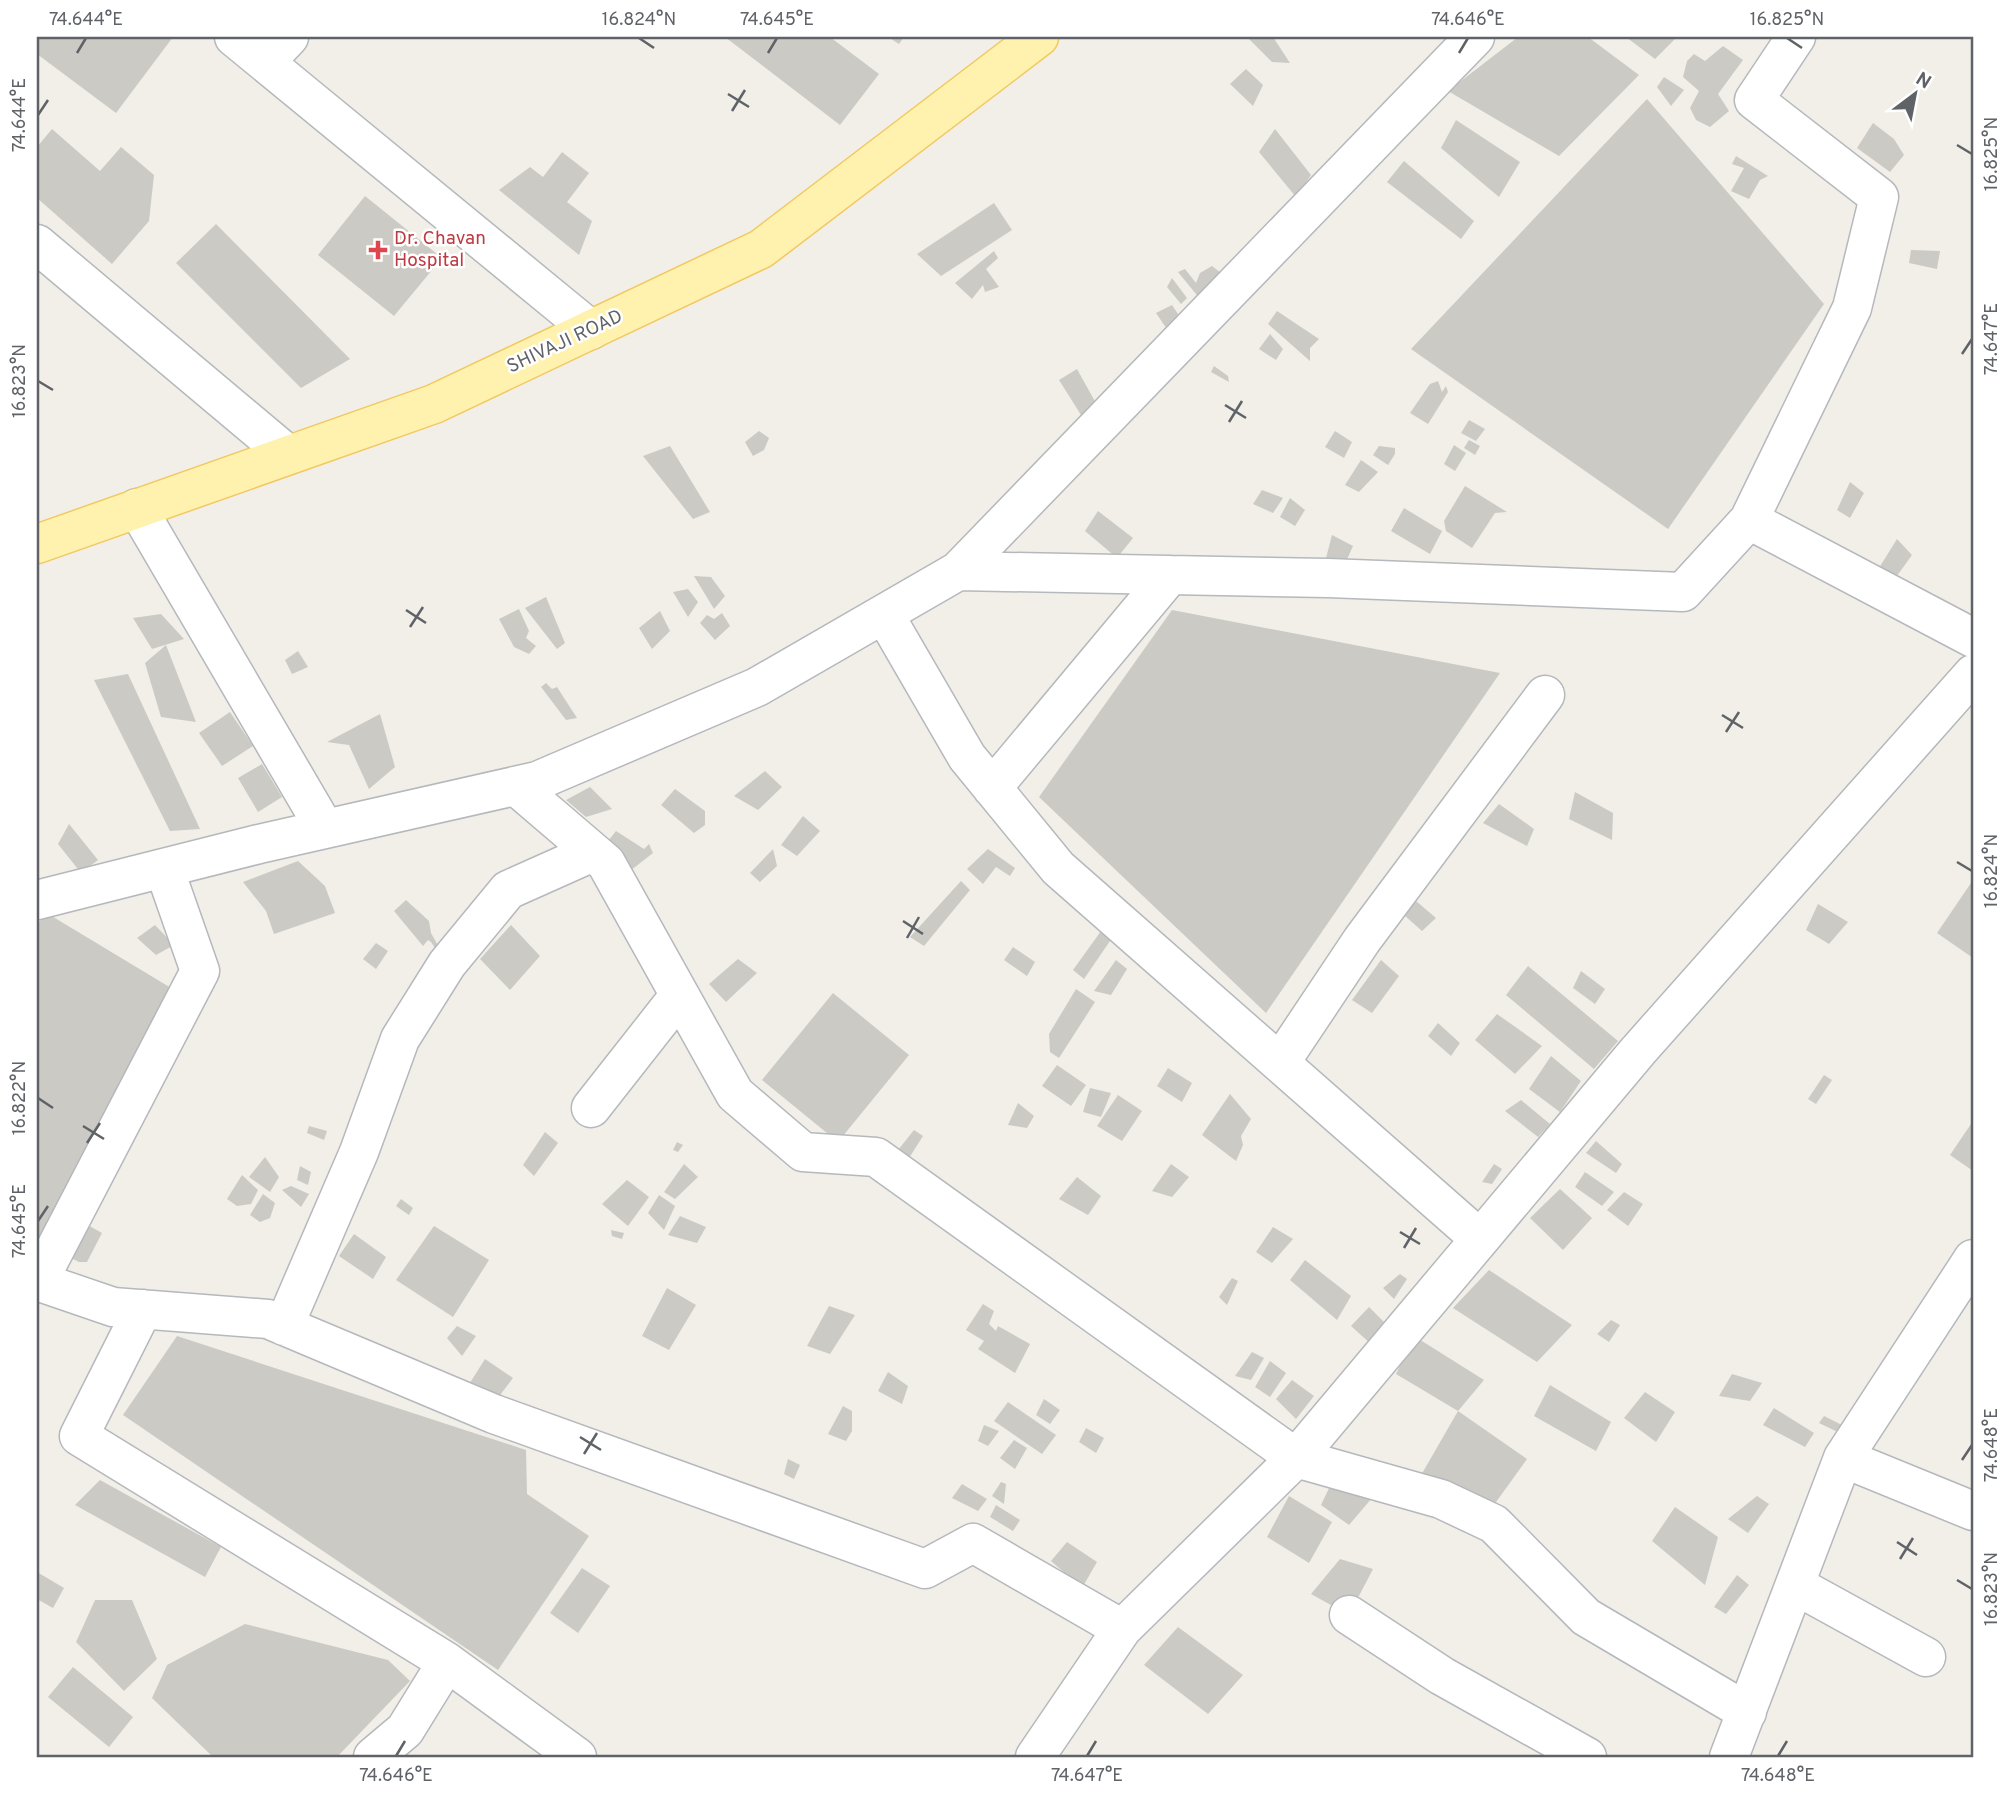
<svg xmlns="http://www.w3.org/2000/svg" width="2010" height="1794" viewBox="0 0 2010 1794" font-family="Overpass,sans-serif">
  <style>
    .building { fill: #cccac5 }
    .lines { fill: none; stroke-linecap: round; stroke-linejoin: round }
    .minor-casing { stroke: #b5b8bc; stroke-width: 41 }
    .primary-casing { stroke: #f2c960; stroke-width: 41 }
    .minor { stroke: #fff; stroke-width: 38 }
    .primary { stroke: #fff2af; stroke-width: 38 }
    .ticks { fill: none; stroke: #5f6368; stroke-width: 2.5 }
    .health-dot { fill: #e0444e; stroke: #fff; stroke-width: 2.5 }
    .labels { text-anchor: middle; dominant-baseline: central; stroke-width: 5; stroke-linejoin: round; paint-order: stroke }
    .health-label { font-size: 19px; fill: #be3a42; stroke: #fff; text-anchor: start }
    .street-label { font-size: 19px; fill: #5f6368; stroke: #fff }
    .neatline { fill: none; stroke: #5f6368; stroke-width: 2.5 }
    .ticks-label { font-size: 18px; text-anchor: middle; fill: #5f6368 }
  </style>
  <rect width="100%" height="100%" fill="#f1efe8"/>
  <path class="building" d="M37 37H173L116 113 37 54Z
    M725 37H830L879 74 840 125Z
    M888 37H904L899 44Z
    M1247 37H1273L1290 63 1272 62Z
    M1518 37H1588L1639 75 1559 156 1448 91Z
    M1626 37H1677L1655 59Z
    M1723 46 1743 60 1718 94 1729 111 1710 127 1696 120 1690 108 1699 91 1683 77 1687 61 1694 54 1705 61Z
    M1246 69 1263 85 1253 106 1230 84Z
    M1664 77 1684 90 1671 106 1657 87Z
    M1647 99 1824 304 1668 529 1411 349Z
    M1456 120 1520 162 1499 197 1441 148Z
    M1873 123 1894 139 1904 155 1890 172 1857 148Z
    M52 129 100 171 121 147 154 175 149 221 112 264 37 198V147Z
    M1275 129 1311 175 1296 197 1259 152Z
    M562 152 589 173 567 202 592 221 579 255 499 190 530 167 543 177Z
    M1736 156 1768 176 1760 180 1749 199 1731 191 1744 168 1732 164Z
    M1404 161 1474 221 1461 239 1387 182Z
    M365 196 442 258 394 316 318 255Z
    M994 203 1012 230 941 276 917 254Z
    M216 224 350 359 301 388 176 263Z
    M1911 250 1940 251 1937 269 1909 263Z
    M994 251 998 258 986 269 999 287 985 292 983 285 972 299 955 283Z
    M1212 266 1230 280 1205 305 1178 272 1185 269 1196 283 1200 273Z
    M1172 278 1187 298 1181 304 1167 287Z
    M1172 305 1182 320 1171 335 1156 313Z
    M1277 311 1319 339 1310 348V361L1268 324Z
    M1270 334 1283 349 1276 360 1259 349Z
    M1214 366 1228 376 1229 382 1211 372Z
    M1077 369 1097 405 1081 415 1059 380Z
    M1438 381 1442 392 1446 386 1448 392 1428 424 1410 413 1430 384Z
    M1469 420 1485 429 1476 441 1461 433Z
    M759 431 769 438 764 450 753 456 745 442Z
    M1335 431 1352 442 1344 458 1325 447Z
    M1469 440 1480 446 1475 455 1464 448Z
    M1454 445 1466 453 1455 471 1444 464Z
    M670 446 710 512 693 519 643 456Z
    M1379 446 1395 448V454L1388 465 1373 455Z
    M1361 460 1378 472 1359 492 1345 485Z
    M1850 482 1864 493 1850 518 1837 510Z
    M1465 486 1507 512 1495 513 1472 548 1446 531 1444 521Z
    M1262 490 1283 498 1273 513 1253 504Z
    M1290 498 1305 510 1295 526 1280 517Z
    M1404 508 1442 531 1430 554 1391 531Z
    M1098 511 1133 538 1117 558 1085 531Z
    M1332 535 1353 546 1345 564 1325 562Z
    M1897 539 1912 555 1889 587 1874 576Z
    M694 576 711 577 725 596 714 609Z
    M688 589 698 602 688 617 673 592Z
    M546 597 565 643 557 649 525 608Z
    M519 609 529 631 526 638 536 646 529 654 514 647 499 619Z
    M1172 610 1500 673 1266 1013 1039 797Z
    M660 611 670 631 652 649 639 628Z
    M722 613 730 626 715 640 700 623 707 615 714 619Z
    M161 614 184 639 152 649 133 618Z
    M166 645 196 722 161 717 145 663Z
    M298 651 308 667 292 674 285 660Z
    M128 674 200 829 170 831 94 680Z
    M546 683 552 689 557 687 577 718 566 720 541 687Z
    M230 712 253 746 222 766 199 733Z
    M380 714 395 767 369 789 349 745 327 742Z
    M262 764 282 797 258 812 238 778Z
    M765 771 782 787 758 810 734 796Z
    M590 787 612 809 586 817 566 800Z
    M675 789 705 811V825L694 833 661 805Z
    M1575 792 1613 813 1612 840 1569 819Z
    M1499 804 1534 829 1527 846 1483 823Z
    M803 816 820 831 797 856 781 845Z
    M69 824 98 860 81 873 58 844Z
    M616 831 644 849 649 844 653 853 626 874 600 851Z
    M773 849 777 866 760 882 750 873Z
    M988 849 1015 868 1010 876 996 867 983 884 967 869Z
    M298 861 325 886 335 913 274 934 266 911 243 882Z
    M1973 880V958L1937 933Z
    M961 881 970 890 924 946 910 937Z
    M406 900 429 921 431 933 440 949 436 954 431 952 435 948 431 942 428 940 423 946 394 911Z
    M1416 901 1436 918 1422 931 1404 915Z
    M1818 904 1848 922 1829 944 1806 930Z
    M45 912 186 997 37 1247V926Z
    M155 925 174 945 156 955 137 938Z
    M511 925 540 956 510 990 480 959Z
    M1101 931 1112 938 1084 979 1073 970Z
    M376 943 388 951 376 969 363 959Z
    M1013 947 1035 962 1027 976 1004 960Z
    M738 959 757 973 726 1002 709 984Z
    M1116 960 1127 969 1111 995 1094 991Z
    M1381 960 1399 976 1372 1013 1352 1000Z
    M1528 966 1618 1041 1594 1069 1506 995Z
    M1581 971 1605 989 1595 1004 1573 988Z
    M1076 989 1095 1002 1059 1058 1050 1052 1049 1034Z
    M833 993 909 1055 838 1142 762 1080Z
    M1497 1014 1542 1046 1515 1074 1475 1040Z
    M1438 1023 1460 1043 1451 1056 1428 1036Z
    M1551 1056 1581 1081 1560 1112 1529 1089Z
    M1057 1065 1086 1085 1071 1106 1042 1086Z
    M1168 1068 1192 1083 1182 1102 1157 1086Z
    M1824 1075 1832 1080 1816 1104 1808 1099Z
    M1090 1088 1111 1093 1101 1117 1083 1112Z
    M1230 1094 1251 1119 1241 1136 1243 1145 1236 1161 1202 1135Z
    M1118 1095 1142 1111 1122 1141 1097 1126Z
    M1521 1100 1550 1124 1538 1137 1505 1111Z
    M1018 1103 1034 1116 1027 1128 1008 1125Z
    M1973 1121V1171L1950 1155Z
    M309 1126 327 1131 324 1140 307 1133Z
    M914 1130 923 1136 909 1158 898 1150Z
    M545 1132 558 1143 534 1176 523 1165Z
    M1596 1141 1622 1164 1616 1173 1586 1153Z
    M677 1142 683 1145 678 1152 673 1150Z
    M265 1157 279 1177 270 1192 249 1177Z
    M684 1164 698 1177 675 1199 664 1192Z
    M1171 1164 1189 1177 1172 1197 1152 1191Z
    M1494 1164 1502 1169 1492 1184 1482 1182Z
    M300 1166 311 1172 308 1185 297 1180Z
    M1585 1172 1614 1192 1602 1206 1575 1187Z
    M242 1175 258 1190 251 1204 237 1206 227 1199Z
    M1077 1177 1101 1196 1088 1215 1059 1199Z
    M627 1180 649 1197 628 1226 602 1204Z
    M291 1186 309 1194 301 1207 282 1190Z
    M1560 1189 1592 1218 1563 1250 1530 1218Z
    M1624 1192 1643 1204 1628 1226 1607 1210Z
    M263 1194 275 1203 270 1218 260 1222 250 1215Z
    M659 1195 675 1206 664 1230 648 1213Z
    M401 1199 413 1208 409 1215 396 1206Z
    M680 1216 706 1227 697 1243 668 1235Z
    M77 1219 102 1233 87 1262H79L57 1251Z
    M434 1226 489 1260 453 1317 396 1280Z
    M1273 1227 1293 1239 1272 1263 1256 1252Z
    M611 1230 624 1233 622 1239 612 1236Z
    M354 1234 386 1257 373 1279 339 1256Z
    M1305 1260 1351 1296 1337 1320 1290 1280Z
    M1489 1270 1572 1325 1537 1362 1453 1308Z
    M1400 1274 1407 1279 1394 1299 1383 1288Z
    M1232 1278 1238 1281 1227 1305 1219 1297Z
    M667 1288 696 1305 669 1350 642 1336Z
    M983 1304 994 1311 989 1324 996 1331 998 1326 1030 1344 1015 1373 978 1349 984 1341 966 1330Z
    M829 1306 855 1315 830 1354 807 1346Z
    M1369 1307 1387 1325 1372 1345 1351 1326Z
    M1611 1320 1620 1325 1609 1342 1597 1334Z
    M457 1326 476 1336 462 1356 447 1338Z
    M177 1336 526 1450 527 1494 589 1536 498 1670 123 1415Z
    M1414 1336 1484 1380 1458 1411 1396 1374Z
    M1252 1352 1264 1358 1251 1380 1235 1376Z
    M485 1359 513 1378 494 1403 468 1386Z
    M1270 1361 1286 1373 1270 1397 1255 1387Z
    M888 1372 908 1386 902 1404 878 1391Z
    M1732 1374 1762 1383 1750 1401 1719 1396Z
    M1292 1380 1314 1396 1296 1419 1276 1399Z
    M1550 1385 1611 1422 1596 1451 1534 1416Z
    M1645 1392 1675 1412 1656 1442 1624 1418Z
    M1044 1399 1060 1410 1050 1424 1036 1415Z
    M1008 1402 1056 1435 1042 1454 994 1421Z
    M843 1406 852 1411V1431L846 1441 828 1434Z
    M1774 1408 1814 1433 1805 1447 1763 1425Z
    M1458 1411 1527 1459 1491 1509 1420 1477Z
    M1824 1416 1848 1428 1846 1436 1819 1423Z
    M984 1425 999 1431 988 1446 978 1441Z
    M1086 1428 1104 1438 1096 1453 1079 1442Z
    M1014 1440 1027 1448 1015 1469 1000 1458Z
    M788 1459 800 1465 794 1479 784 1474Z
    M100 1480 221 1547 205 1577 75 1505Z
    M1001 1482 1006 1484 1004 1504 992 1496Z
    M962 1484 987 1499 978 1511 952 1498Z
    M1331 1484 1378 1491 1349 1525 1321 1505Z
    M1289 1496 1332 1522 1309 1563 1267 1537Z
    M1757 1496 1769 1504 1748 1533 1728 1519Z
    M996 1505 1020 1520 1013 1531 990 1517Z
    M1675 1507 1718 1537 1705 1585 1652 1541Z
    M1067 1542 1097 1562 1082 1588 1051 1561Z
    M1340 1559 1373 1569 1349 1615 1311 1594Z
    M582 1568 610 1586 578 1633 550 1613Z
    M37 1572 64 1588 53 1608 37 1599Z
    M1737 1575 1749 1585 1726 1614 1714 1607Z
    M95 1600H132L157 1659 124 1691 76 1642Z
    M245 1624 388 1660 410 1681 337 1757H213L152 1698 167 1665Z
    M1178 1627 1243 1675 1208 1714 1144 1665Z
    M73 1667 133 1717 109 1747 48 1697Z"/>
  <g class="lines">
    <defs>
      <path id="minor" d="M234 37 591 330
        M265 62 289 37
        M37 244 287 454
        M137 508 325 829
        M1749 520 1973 638
        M958 571 1328 578 1683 592 1749 520 1852 308 1879 197 1754 100 1796 37
        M884 614 967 757 1058 868 1480 1239
        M516 786 606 863 735 1094 803 1152 876 1157 1296 1458 1441 1499 1494 1524 1586 1617 1747 1712
        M992 788 1170 575
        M37 900 259 844 537 781 757 687 958 571 1475 37
        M1280 1063 1362 940 1545 695
        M591 1108 679 996
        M37 1281 113 1307 268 1319 494 1414 925 1569 973 1543 1122 1629
        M38 1282 200 971 164 868
        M143 1309 79 1436 447 1662 577 1757
        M284 1326 359 1152 400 1039 447 964 508 890 593 852
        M1843 1458 1973 1511
        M1795 1585 1926 1657
        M1349 1615 1442 1676 1587 1757
        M373 1757 405 1730 447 1662
        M1035 1757 1122 1629 1296 1458 1638 1051 1973 674
        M1729 1757 1843 1458 1973 1259"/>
      <path id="primary" d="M37 544 434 404 761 249 1039 37"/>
    </defs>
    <use href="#minor" class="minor-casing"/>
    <use href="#primary" class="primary-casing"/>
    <use href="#minor" class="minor"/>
    <use href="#primary" class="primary"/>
  </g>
  <path class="ticks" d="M639 38 654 48M1787 38 1802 48M77 53 86 38M768 53 777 38M1459 53 1468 38M728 94 749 107M732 111 745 90M38 115 48 100M1957 145 1972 154M1962 354 1972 339M38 381 53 390M1225 405 1246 418M1229 422 1242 401M406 610 426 623M410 627 423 607M1722 715 1743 728M1726 732 1739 712M1957 862 1972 871M903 921 923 934M907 938 919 917M38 1098 53 1108M83 1126 104 1139M87 1143 100 1123M38 1221 48 1206M1400 1232 1420 1244M1404 1248 1416 1228M580 1437 601 1450M584 1454 597 1433M1962 1460 1972 1445M1897 1542 1917 1555M1900 1559 1913 1538M1957 1580 1972 1589M396 1756 405 1741M1087 1756 1096 1741M1778 1756 1787 1741"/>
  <path class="health-dot" d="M374.5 239.5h7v7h7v7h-7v7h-7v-7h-7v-7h7z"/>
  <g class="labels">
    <g class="health-label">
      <text x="394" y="239">Dr. Chavan<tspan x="394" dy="22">Hospital</tspan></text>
    </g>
    <g class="street-label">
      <text transform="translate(565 342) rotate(-25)">SHIVAJI ROAD</text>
    </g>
  </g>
  <rect width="2010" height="1794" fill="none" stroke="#ffffff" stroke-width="77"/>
  <g transform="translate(1915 94) rotate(32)" stroke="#ffffff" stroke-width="5" paint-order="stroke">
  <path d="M0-5L12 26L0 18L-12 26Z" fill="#5f6368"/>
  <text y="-10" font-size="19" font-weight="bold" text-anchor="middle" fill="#5f6368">N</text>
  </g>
  <rect x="38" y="38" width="1934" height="1718" class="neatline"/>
  <g class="ticks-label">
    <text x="86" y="25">74.644°E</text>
    <text x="639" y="25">16.824°N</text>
    <text x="777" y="25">74.645°E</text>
    <text x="1468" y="25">74.646°E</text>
    <text x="1787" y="25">16.825°N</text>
    <text transform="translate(19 115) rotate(-90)" y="6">74.644°E</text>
    <text transform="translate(1991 154) rotate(-90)" y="6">16.825°N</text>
    <text transform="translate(1991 339) rotate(-90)" y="6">74.647°E</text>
    <text transform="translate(19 381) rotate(-90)" y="6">16.823°N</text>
    <text transform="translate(1991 871) rotate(-90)" y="6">16.824°N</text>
    <text transform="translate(19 1098) rotate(-90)" y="6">16.822°N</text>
    <text transform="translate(19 1221) rotate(-90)" y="6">74.645°E</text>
    <text transform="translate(1991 1445) rotate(-90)" y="6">74.648°E</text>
    <text transform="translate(1991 1589) rotate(-90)" y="6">16.823°N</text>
    <text x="396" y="1781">74.646°E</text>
    <text x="1087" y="1781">74.647°E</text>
    <text x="1778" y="1781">74.648°E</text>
  </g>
</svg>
